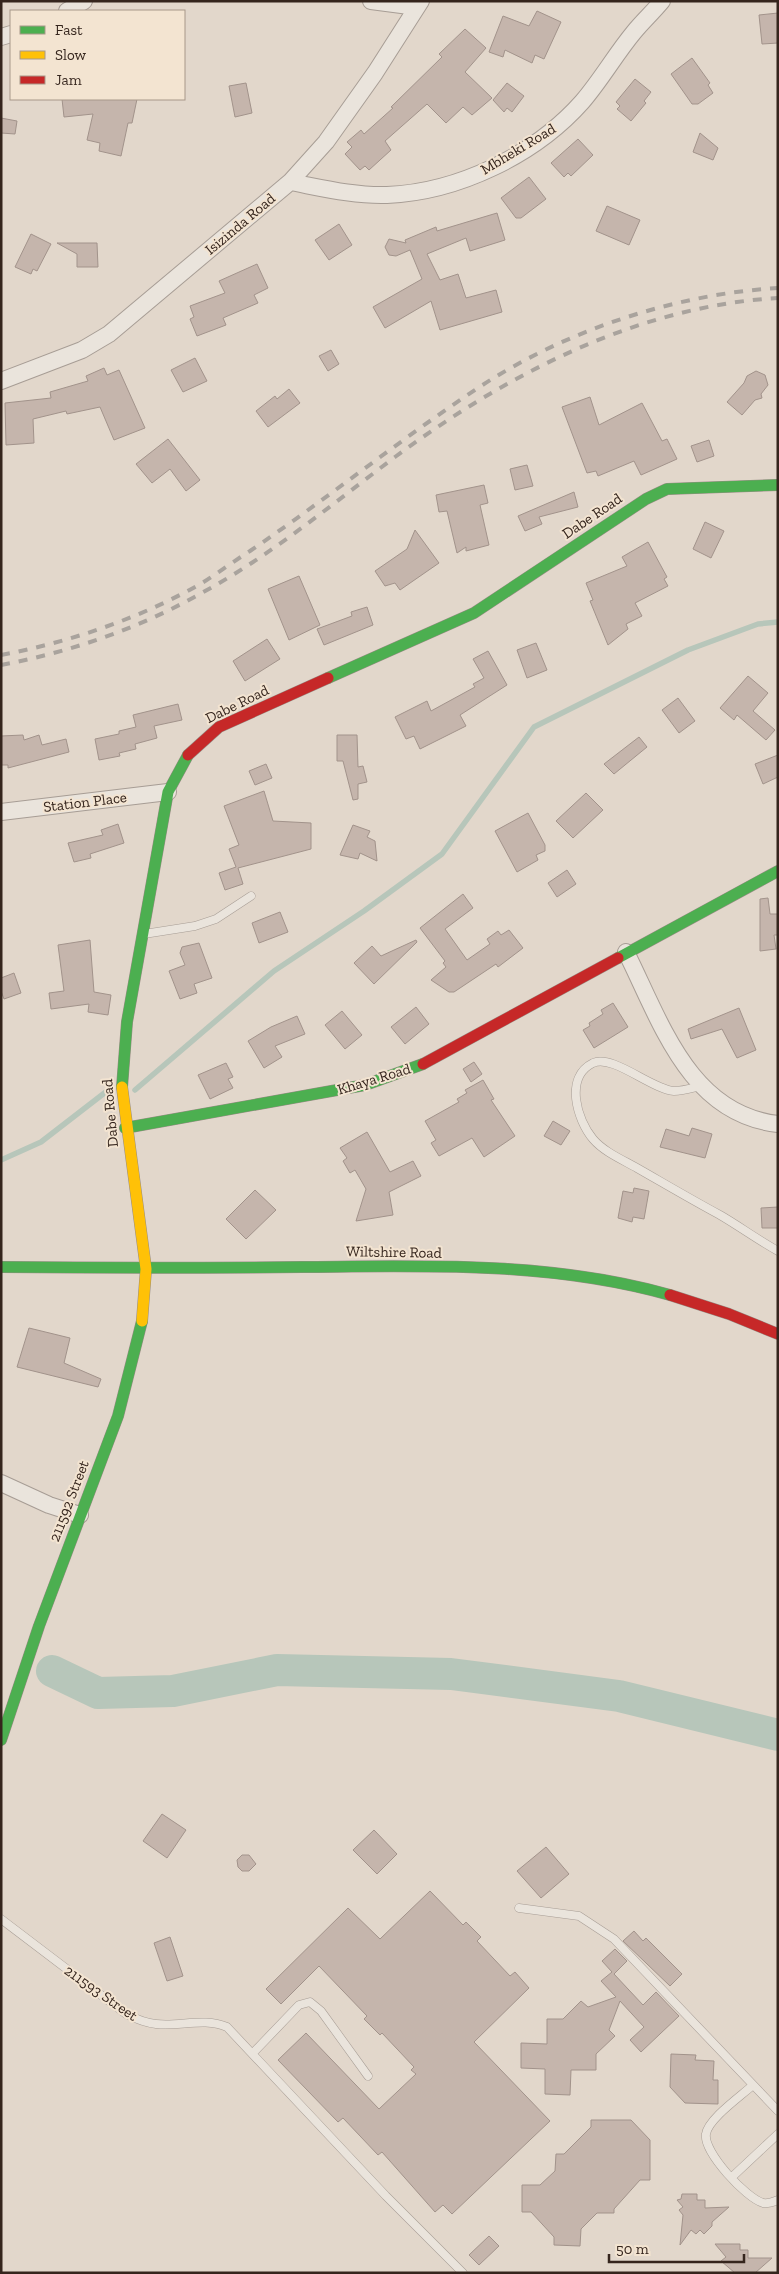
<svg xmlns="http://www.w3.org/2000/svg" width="779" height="2274" viewBox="0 0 779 2274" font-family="'Zilla Slab',serif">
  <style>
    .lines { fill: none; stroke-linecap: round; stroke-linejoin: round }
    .stream { stroke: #b7c6ba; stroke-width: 5.5 }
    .river { stroke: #b7c6ba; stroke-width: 32 }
    .building { fill: #c5b5ac; stroke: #a2938b }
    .lane-casing { stroke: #a79d95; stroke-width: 9 }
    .street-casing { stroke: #a79d95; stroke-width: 18 }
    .fast-casing { stroke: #978c84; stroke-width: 12 }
    .slow-casing { stroke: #978c84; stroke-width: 12 }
    .jam-casing { stroke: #978c84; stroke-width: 12 }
    .lane { stroke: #eae4dc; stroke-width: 8 }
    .street { stroke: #eae4dc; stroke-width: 16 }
    .fast { stroke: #4caf50; stroke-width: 11 }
    .slow { stroke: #ffc107; stroke-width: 11 }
    .jam { stroke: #c62828; stroke-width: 11 }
    .rail { stroke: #a9a39d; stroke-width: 4; stroke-dasharray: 9 9; stroke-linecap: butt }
    .labels { text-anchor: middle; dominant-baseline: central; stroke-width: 4; stroke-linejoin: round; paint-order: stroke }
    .street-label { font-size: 15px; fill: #35251d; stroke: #f3e4d1 }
  </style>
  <rect width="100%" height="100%" fill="#e2d7cb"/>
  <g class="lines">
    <path class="stream" d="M135 1090 274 971 364 911 442 854 534 727 688 650 758 624 778 622
      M1 1160 41 1142 107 1091"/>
    <path class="river" d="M52 1671 98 1693 173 1691 277 1670 451 1674 619 1696 778 1735"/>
  </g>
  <path class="building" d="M537 11 561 22 544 59 535 55 532 63 505 50 503 57 489 52 503 16 529 26Z
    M778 13V43L762 44 759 15Z
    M465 29 486 48 465 72 492 98 472 115 463 107 446 123 427 104 385 141 391 150 369 170 365 166 360 170 345 154 352 147 347 142 361 130 364 134 393 108 391 107 442 57 439 54Z
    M692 58 710 83 708 85 713 93 698 104H692L671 74Z
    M635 79 651 92 644 101 646 103 631 121 617 109 620 106 616 102Z
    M246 83 252 113 235 117 229 86Z
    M507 83 524 96 512 112 507 108 504 112 493 100Z
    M62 99H137L132 123H128L121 156 99 151 100 143 87 140 93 114 64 117Z
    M1 118 17 121 15 134 1 133Z
    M700 133 718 148 713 160 693 152Z
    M578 139 593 155 571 176 568 173 564 177 551 163Z
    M529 177 546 199 521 218H516L501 198Z
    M607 206 640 220 629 245 596 231Z
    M497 213 505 240 470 251 466 238 427 254 440 280 458 274 466 298 496 290 502 312 440 330 431 301 385 328 373 307 422 279 410 250 396 256 389 255 385 247 389 239 406 243 405 240 436 227 437 231Z
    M339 224 352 245 329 260 315 240Z
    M31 234 51 244 37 271 33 269 31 274 15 267Z
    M57 243H97L98 267H77V254Z
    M257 264 268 288 254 295 258 303 223 318 226 325 197 336 190 319 194 317 190 306 225 293 219 281Z
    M331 350 339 364 328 371 319 356Z
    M195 358 207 381 183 392 171 370Z
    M104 368 107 375 119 370 145 428 114 440 100 407 67 414 66 411 33 419 34 443 6 445 5 403 51 398 50 392 88 381 86 376Z
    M756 371 765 375 768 385 761 394 762 398 755 400 742 415 727 402 744 383 747 376Z
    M289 389 300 403 268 427 256 411 275 396 277 399Z
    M590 397 599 425 642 403 662 441 667 439 677 459 641 475 634 461 598 476 596 471 587 473 562 407Z
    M168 439 200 480 186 491 170 469 152 483 136 464Z
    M709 440 714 456 697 462 691 446Z
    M527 465 533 486 515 490 510 469Z
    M484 485 488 503 480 505 489 545 466 551V547L457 553 447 511 439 512 436 495Z
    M574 492 578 507 539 517 542 524 525 531 518 516Z
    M705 522 724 531 711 558 693 549Z
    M415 530 439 563 400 590 395 583 385 586 375 571 407 549Z
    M648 542 667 577 664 579 668 586 635 603 642 616 626 624 628 629 608 645 590 601 593 600 586 583 627 566 622 557Z
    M299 576 320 625 289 640 268 589Z
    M367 607 373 625 324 645 317 629 352 616 351 612Z
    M267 639 280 659 245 681 233 661Z
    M536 643 547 670 527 678 517 650Z
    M488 651 507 685 460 715 466 726 420 749 414 736 406 739 395 717 427 701 431 711 475 687 473 684 484 678 473 659Z
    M748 676 768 693 753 711 775 730 766 740 737 715 734 720 720 708Z
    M678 698 695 721 679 733 662 710Z
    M178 704 182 720 154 726 157 738 135 744 136 749 119 753 120 756 99 760 95 739 119 734V731L136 727 133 715Z
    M23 735 24 740 39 735 42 745 66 739 69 752 8 768V765H1V736Z
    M337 735H357L358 767 363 766 367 782 358 784V799L353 800 343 761H337Z
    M639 737 647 747 614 774 604 764Z
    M778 755V777L763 784 755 764Z
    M266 764 272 778 255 785 249 771Z
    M264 791 273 821 311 823V849L238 868 243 884 225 890 219 873 236 867 229 849 239 845 224 806Z
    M586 793 603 810 573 838 556 821Z
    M528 813 545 845V851L536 855 538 860 517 872 495 831Z
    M118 824 124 843 90 854 91 858 74 862 68 843 103 835 101 830Z
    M353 825 370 831 367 837 375 841 377 861 360 853 358 859 340 855Z
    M567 870 576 884 557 897 548 883Z
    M463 894 473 908 445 929 467 960 490 944 487 939 498 931 501 935 509 930 523 948 498 967 496 964 454 992H449L431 980 446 967 443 963 445 961 420 928Z
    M768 898 770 914H778V935H774L776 949 760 951V899Z
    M280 912 288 932 259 943 252 923Z
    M90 940 94 992 111 995 108 1015 88 1012 89 1004 51 1009 49 993 64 991 58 945Z
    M416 940 417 942 374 984 354 963 372 946 381 956Z
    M199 943 212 978 194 984 197 993 180 999 169 971 185 965 180 953 182 947Z
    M14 973 21 993 4 999 1 991V978Z
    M613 1003 628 1027 594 1048 583 1030 590 1026 589 1023 603 1014 601 1010Z
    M416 1007 429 1024 405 1044 391 1027Z
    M739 1008 756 1050 737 1058 722 1029 691 1039 688 1029Z
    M342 1011 362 1035 345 1049 325 1025Z
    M297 1016 305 1034 275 1046 282 1057 264 1068 248 1041 271 1027Z
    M474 1062 482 1074 471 1082 463 1069Z
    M226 1063 233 1077 228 1079 233 1088 210 1099 198 1075Z
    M483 1080 494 1099 491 1100 515 1136 484 1157 472 1138 439 1156 431 1143 436 1140 425 1121 459 1102 457 1099 467 1093 465 1090Z
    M553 1121 570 1131 561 1145 544 1136Z
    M692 1128 712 1134 705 1158 660 1147 666 1129 689 1136Z
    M367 1132 390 1172 413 1161 421 1176 389 1192 393 1215 356 1221 366 1189 355 1170 350 1173 343 1161 347 1158 340 1148Z
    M634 1188 649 1191 644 1219 633 1217 632 1222 618 1218 623 1191 633 1193Z
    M255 1190 276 1210 246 1239 226 1219Z
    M778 1207V1228H762L761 1208Z
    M29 1328 70 1338 64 1363 101 1379 98 1387 17 1367Z
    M162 1814 186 1830 167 1858 143 1841Z
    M374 1830 397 1854 377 1874 353 1850Z
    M546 1847 569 1874 541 1898 517 1871Z
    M242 1855H249L256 1864 249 1871H242L238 1867 237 1860Z
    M430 1891 463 1925 466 1922 481 1937 477 1941 510 1976 515 1972 529 1988 474 2042 550 2121 452 2214 443 2205 435 2212 382 2152 378 2155 343 2118 338 2122 278 2060 306 2033 379 2109 416 2074 411 2070 414 2067 382 2033 380 2035 364 2019 367 2016 319 1966 281 2004 266 1989 348 1908 380 1939Z
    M634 1931 643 1941 646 1938 682 1974 670 1986 623 1941Z
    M170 1937 183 1976 167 1981 154 1943Z
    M615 1949 627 1961 614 1974 643 2005 656 1992 679 2016 641 2052 630 2040 644 2027 620 2001 609 2030 615 2036 596 2054V2070H571L570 2095 545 2094V2069L521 2068V2043L547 2044V2019H563L581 2001 588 2007 616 1997 601 1981 612 1972 602 1961Z
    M671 2054 696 2055 695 2060 714 2061 713 2080H718V2104L685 2103 670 2087Z
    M591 2120H631L650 2140V2180H640L614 2209V2213H597L581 2229 580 2246 554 2245V2237L531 2212H522V2185H540L555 2171 556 2154H564L591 2127Z
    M682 2194H697V2200H705V2208L729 2207 712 2222V2226L704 2234 700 2230 696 2234 691 2230 680 2245 683 2215 679 2210 683 2207 677 2200 681 2199Z
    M489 2236 499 2246 479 2265 469 2255Z
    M715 2244H740V2250H748V2258H772L755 2273H735L721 2261 726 2257Z"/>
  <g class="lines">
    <defs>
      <path id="lane" d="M144 934 195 926 216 919 251 896
        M700 1086C692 1088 682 1091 674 1091 651 1089 613 1054 593 1063 564 1077 577 1120 593 1139 604 1152 623 1160 637 1168 665 1184 692 1200 720 1215 739 1226 758 1240 778 1251
        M519 1908 579 1916 614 1939 778 2111
        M1 1919 126 2014C136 2019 145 2023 156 2024 180 2027 204 2017 227 2027L386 2196 463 2273
        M253 2053 299 2005 310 2002 321 2011 368 2076
        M753 2085C741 2096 708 2119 706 2134 703 2152 746 2198 763 2203 768 2204 773 2202 778 2200
        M732 2177 778 2134"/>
      <path id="street" d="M371 1 417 7
        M67 11 84 1
        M1 37 11 34
        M290 182C322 188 354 196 387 195 458 192 535 155 582 102 601 80 615 55 634 32 643 21 653 12 662 1
        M1 381 82 350 109 334 290 182 326 142 375 73 421 1
        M1 812 168 792
        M626 952C661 1022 689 1114 778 1124
        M1 1483 49 1505 80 1515"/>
      <path id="fast" d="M328 678 474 613 646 499 667 489 778 485
        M618 958 778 871
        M122 1087 127 1022 168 792 188 755
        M125 1128 365 1085 423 1064
        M1 1267C102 1268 202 1268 303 1267 426 1266 550 1261 670 1295
        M1 1740 39 1626 118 1416 142 1321"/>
      <path id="slow" d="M122 1087 146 1269 142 1321"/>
      <path id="jam" d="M188 755 219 727 328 678
        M423 1064 618 958
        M670 1295 729 1314 778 1334"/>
    </defs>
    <use href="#lane" class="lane-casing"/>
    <use href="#street" class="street-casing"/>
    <use href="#fast" class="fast-casing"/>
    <use href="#slow" class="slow-casing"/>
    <use href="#jam" class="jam-casing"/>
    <use href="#lane" class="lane"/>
    <use href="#street" class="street"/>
    <use href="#fast" class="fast"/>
    <use href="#slow" class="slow"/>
    <use href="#jam" class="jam"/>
    <path class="rail" d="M1 655C70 642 141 618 202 583 218 573 234 561 250 551 328 498 402 438 481 386 567 330 676 294 778 288
      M1 665C70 652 137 629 198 595 269 557 331 505 395 457 506 375 637 306 778 298"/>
  </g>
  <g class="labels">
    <g class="street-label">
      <text transform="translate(518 149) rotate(-31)">Mbheki Road</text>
      <text transform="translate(240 224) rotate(-40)">Isizinda Road</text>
      <text transform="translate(592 516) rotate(-34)">Dabe Road</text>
      <text transform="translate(237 704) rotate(-26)">Dabe Road</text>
      <text transform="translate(85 802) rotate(-7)">Station Place</text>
      <text transform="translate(374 1079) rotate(-17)">Khaya Road</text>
      <text transform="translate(110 1113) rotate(-95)">Dabe Road</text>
      <text transform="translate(394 1252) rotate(1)">Wiltshire Road</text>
      <text transform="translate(69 1501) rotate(-69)">211592 Street</text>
      <text transform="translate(101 1993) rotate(35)">211593 Street</text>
    </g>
  </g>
  <rect width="779" height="2274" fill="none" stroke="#35251d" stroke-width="5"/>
  <rect x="10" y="10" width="175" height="90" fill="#f3e4d1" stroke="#a79889"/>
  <rect x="20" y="26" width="25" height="8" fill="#4caf50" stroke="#a79889"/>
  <text x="55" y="35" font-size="15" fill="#35251d">Fast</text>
  <rect x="20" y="51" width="25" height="8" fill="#ffc107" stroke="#a79889"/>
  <text x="55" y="60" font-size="15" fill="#35251d">Slow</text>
  <rect x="20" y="76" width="25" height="8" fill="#c62828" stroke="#a79889"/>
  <text x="55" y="85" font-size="15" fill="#35251d">Jam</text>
  <path d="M609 2254v8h135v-8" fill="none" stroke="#35251d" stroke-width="2.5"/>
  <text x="616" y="2254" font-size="15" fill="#35251d" stroke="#f3e4d1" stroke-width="4" paint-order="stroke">50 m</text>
</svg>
